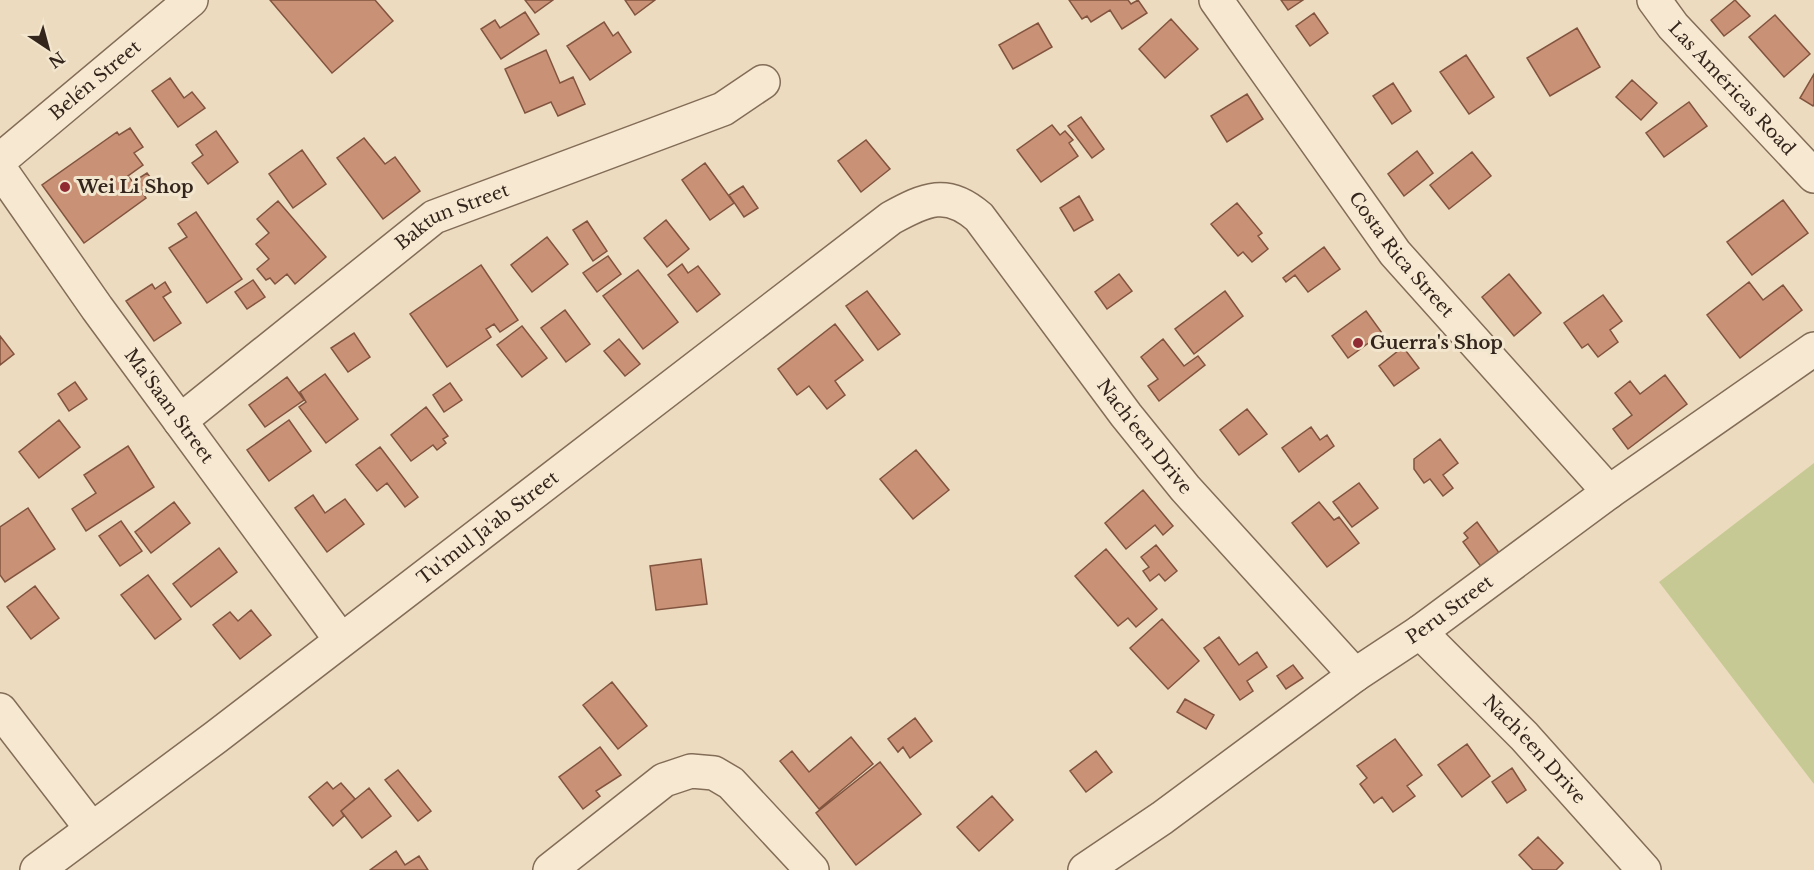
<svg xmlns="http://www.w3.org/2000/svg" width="1814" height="870" viewBox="0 0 1814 870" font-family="'Libre Baskerville',serif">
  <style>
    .green { fill: #c7c994 }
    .building { fill: #c99276; stroke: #82543f; stroke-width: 1.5 }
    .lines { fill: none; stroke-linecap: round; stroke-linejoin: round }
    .minor-casing { stroke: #836c58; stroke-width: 36 }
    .minor { stroke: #f7e9d1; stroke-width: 33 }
    .poi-dot { fill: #902a33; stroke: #f3e6ce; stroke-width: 2 }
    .labels { text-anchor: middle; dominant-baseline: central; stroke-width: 6; stroke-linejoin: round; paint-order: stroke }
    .street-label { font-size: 18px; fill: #33251c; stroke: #f3e6ce }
    .poi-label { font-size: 18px; font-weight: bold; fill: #33251c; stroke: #f3e6ce; text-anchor: start }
  </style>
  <rect width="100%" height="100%" fill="#ecdbbf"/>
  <path class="green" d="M1814 463V784L1659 582Z"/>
  <path class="building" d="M270 0H375L393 21 332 73Z
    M525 0H553L535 13Z
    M625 0H655L635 15Z
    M1069 0H1128L1131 4 1138 0 1147 13 1122 29 1110 10 1091 22 1087 16 1082 19Z
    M1281 0H1303L1288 10Z
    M1735 0 1750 16 1724 36 1711 20Z
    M525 12 539 34 501 59 481 29 495 20 500 28Z
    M1314 13 1328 33 1310 46 1296 26Z
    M1775 15 1810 54 1784 77 1749 37Z
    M1171 19 1198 49 1165 78 1139 49Z
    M604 22 613 36 618 32 631 52 590 80 567 46Z
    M1038 23 1052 47 1013 69 999 45Z
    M1577 28 1600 67 1550 96 1527 58Z
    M546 50 560 83 573 77 585 104 558 116 551 102 525 113 505 69Z
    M1466 55 1494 97 1469 114 1440 72Z
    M1814 74V104L1813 106 1800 98Z
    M170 78 184 98 192 92 205 108 178 127 152 91Z
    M1632 80 1657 103 1641 120 1616 97Z
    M1393 83 1411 111 1392 124 1373 96Z
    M1247 94 1263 119 1227 142 1211 116Z
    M1689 102 1707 126 1664 157 1646 133Z
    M1081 117 1104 149 1092 158 1068 126Z
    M1052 125 1060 135 1065 131 1073 140 1069 143 1078 156 1041 182 1017 150Z
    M130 128 143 147 134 153 143 165 128 176 133 182 147 173 154 182 141 191 146 198 84 243 42 185 117 132 119 135Z
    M216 131 238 162 208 184 192 163 203 155 196 145Z
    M364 138 385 164 395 157 420 191 383 219 337 158Z
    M866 140 890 169 861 192 838 161Z
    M302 150 326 184 293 208 269 174Z
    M1417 151 1433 173 1404 196 1388 174Z
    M1472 152 1491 176 1449 209 1430 185Z
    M705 163 734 203 710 220 682 180Z
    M743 186 758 208 744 217 729 195Z
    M1079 196 1093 220 1074 231 1060 208Z
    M1783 200 1808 233 1752 275 1727 242Z
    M278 201 326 257 295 284 287 274 275 284 270 278 266 280 257 269 269 259 256 244 269 233 257 219Z
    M1237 203 1262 233 1258 236 1268 249 1252 262 1243 252 1238 256 1211 224Z
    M196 212 242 279 207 303 169 248 187 237 178 224Z
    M666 220 689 249 667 267 644 238Z
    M587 221 607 251 593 261 573 230Z
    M547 237 568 264 532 292 511 265Z
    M1324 247 1340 269 1308 292 1295 275 1286 282 1283 278Z
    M608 256 621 274 597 292 583 273Z
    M682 264 688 273 698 266 720 294 697 312 668 275Z
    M481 265 518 320 500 332 494 324 486 329 491 337 447 367 410 314Z
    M638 270 678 322 643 349 603 296Z
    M1119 274 1132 291 1107 309 1095 292Z
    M1509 274 1541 313 1514 336 1482 297Z
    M253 280 265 297 247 309 235 292Z
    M165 282 171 292 163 297 181 323 154 341 126 301 152 284 155 289Z
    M1749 282 1763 300 1783 285 1802 310 1740 358 1707 315Z
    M867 291 900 334 878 350 846 306Z
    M1225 291 1243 316 1194 354 1175 329Z
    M1603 295 1622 321 1610 330 1618 342 1598 357 1588 344 1582 348 1564 323Z
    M565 310 590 344 566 362 541 328Z
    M1366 311 1382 333 1348 358 1332 336Z
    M835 324 863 360 835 381 845 395 827 409 809 386 797 395 778 369Z
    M522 326 547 358 522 377 497 345Z
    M354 333 370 357 348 372 331 348Z
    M0 336 14 354 0 365Z
    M619 339 640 364 625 376 604 351Z
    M1163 339 1184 366 1198 356 1205 365 1159 401 1148 386 1158 379 1141 357Z
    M1403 347 1419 368 1394 386 1379 366Z
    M325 374 358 419 326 443 299 407 306 402 300 392Z
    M1665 375 1687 404 1628 449 1613 429 1632 415 1615 393 1630 381 1640 394Z
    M287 377 304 400 265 427 249 405Z
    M75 382 87 399 69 411 58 394Z
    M450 383 462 400 444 412 433 395Z
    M426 407 448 436 443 439 446 443 437 450 433 445 411 461 391 435Z
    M1247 409 1267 434 1239 455 1220 430Z
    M59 420 80 447 39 478 19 452Z
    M289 420 311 451 269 481 247 450Z
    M1311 427 1320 440 1327 435 1334 446 1299 472 1282 448Z
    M1440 439 1458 463 1443 475 1453 488 1443 496 1430 479 1424 483 1414 469V459Z
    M128 446 154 487 86 531 72 509 96 493 84 475Z
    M380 447 418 497 405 507 387 483 377 491 356 465Z
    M916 450 949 490 913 519 880 479Z
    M1359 483 1378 508 1352 527 1333 502Z
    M1143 490 1173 526 1163 535 1155 525 1126 549 1105 523Z
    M313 495 325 513 345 499 364 524 327 552 295 508Z
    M174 502 190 523 151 553 135 532Z
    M1319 502 1334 520 1339 517 1359 543 1327 567 1292 523Z
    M28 508 55 549 5 582 0 575V527Z
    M121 521 142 551 120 566 99 536Z
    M1477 522 1500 554 1482 568 1463 542 1468 538 1464 533Z
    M1156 545 1177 571 1165 581 1159 574 1150 581 1143 571 1149 567 1141 557Z
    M219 548 237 572 191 607 173 584Z
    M1106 549 1157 609 1136 627 1128 618 1118 626 1075 576Z
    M701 559 707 604 656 610 650 566Z
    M148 575 181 619 155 639 121 595Z
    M35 586 59 618 31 639 7 607Z
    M251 610 271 635 240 659 213 625 230 612 238 621Z
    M1162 619 1199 661 1168 689 1130 648Z
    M1219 637 1239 665 1257 652 1267 667 1247 681 1253 691 1240 700 1204 648Z
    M1293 665 1303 678 1286 689 1277 676Z
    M612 682 647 726 618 749 583 705Z
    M1185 699 1214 715 1206 729 1177 712Z
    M915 718 932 741 910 758 903 747 898 752 888 739Z
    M851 737 873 764 819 809 780 761 792 751 809 772Z
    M1395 739 1422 775 1407 786 1415 796 1393 812 1382 797 1374 803 1360 784 1367 778 1357 766Z
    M1467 744 1490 776 1462 797 1438 765Z
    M600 747 621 775 596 791 600 796 583 809 559 777Z
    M1096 751 1112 772 1086 792 1070 771Z
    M880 762 921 814 856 865 816 813Z
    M1512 768 1526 790 1507 803 1492 782Z
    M398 770 431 811 418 821 385 780Z
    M327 782 333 789 341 783 355 799 341 811 344 816 333 826 309 797Z
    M369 788 391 816 362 838 341 811Z
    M992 796 1013 820 979 851 957 827Z
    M1538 837 1563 863 1556 870H1533L1519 855Z
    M396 851 405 865 419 856 428 870H370Z"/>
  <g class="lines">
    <defs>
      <g id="minor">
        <path id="s1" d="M1216 0 1395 253 1609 492"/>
        <path id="s2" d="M1654 0 1673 26 1814 176"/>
        <path id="s3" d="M0 160 191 0"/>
        <path id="s4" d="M0 169 97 308 341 640"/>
        <path id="s5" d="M180 421 434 217 723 109 763 82"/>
        <path id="s6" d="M1420 632 1524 736 1644 870"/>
        <path d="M0 710 91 828"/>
        <path id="s7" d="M37 870 216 737 891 218C926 199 947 189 979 217L1126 415 1185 488 1355 675"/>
        <path d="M550 870 664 780 691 771 714 773 731 783 812 870"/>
        <path id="s8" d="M1085 870 1162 818 1355 675 1420 632 1609 492 1814 349"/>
      </g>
    </defs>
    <use href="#minor" class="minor-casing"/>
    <use href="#minor" class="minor"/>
  </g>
  <g class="poi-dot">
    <circle cx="65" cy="187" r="6"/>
    <circle cx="1358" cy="343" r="6"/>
  </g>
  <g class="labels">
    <g class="street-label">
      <text stroke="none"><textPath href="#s3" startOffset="124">Belén Street</textPath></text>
      <text stroke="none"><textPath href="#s2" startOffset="118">Las Américas Road</textPath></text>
      <text stroke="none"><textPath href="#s5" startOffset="342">Baktun Street</textPath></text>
      <text stroke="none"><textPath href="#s1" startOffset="315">Costa Rica Street</textPath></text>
      <text stroke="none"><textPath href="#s4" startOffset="291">Ma'Saan Street</textPath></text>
      <text stroke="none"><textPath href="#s7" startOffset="1446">Nach'een Drive</textPath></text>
      <text stroke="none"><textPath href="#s7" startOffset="566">Tu'mul Ja'ab Street</textPath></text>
      <text stroke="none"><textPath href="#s8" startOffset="448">Peru Street</textPath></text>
      <text stroke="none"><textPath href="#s6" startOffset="164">Nach'een Drive</textPath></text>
    </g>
    <g class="poi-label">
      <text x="77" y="187">Wei Li Shop</text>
      <text x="1370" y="343">Guerra's Shop</text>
    </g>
  </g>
  <g transform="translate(48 48) rotate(144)" stroke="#f3e6ce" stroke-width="4.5" paint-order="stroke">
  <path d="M0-4.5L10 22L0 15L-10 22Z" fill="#33251c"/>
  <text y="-9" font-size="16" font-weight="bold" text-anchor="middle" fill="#33251c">N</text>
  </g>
</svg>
